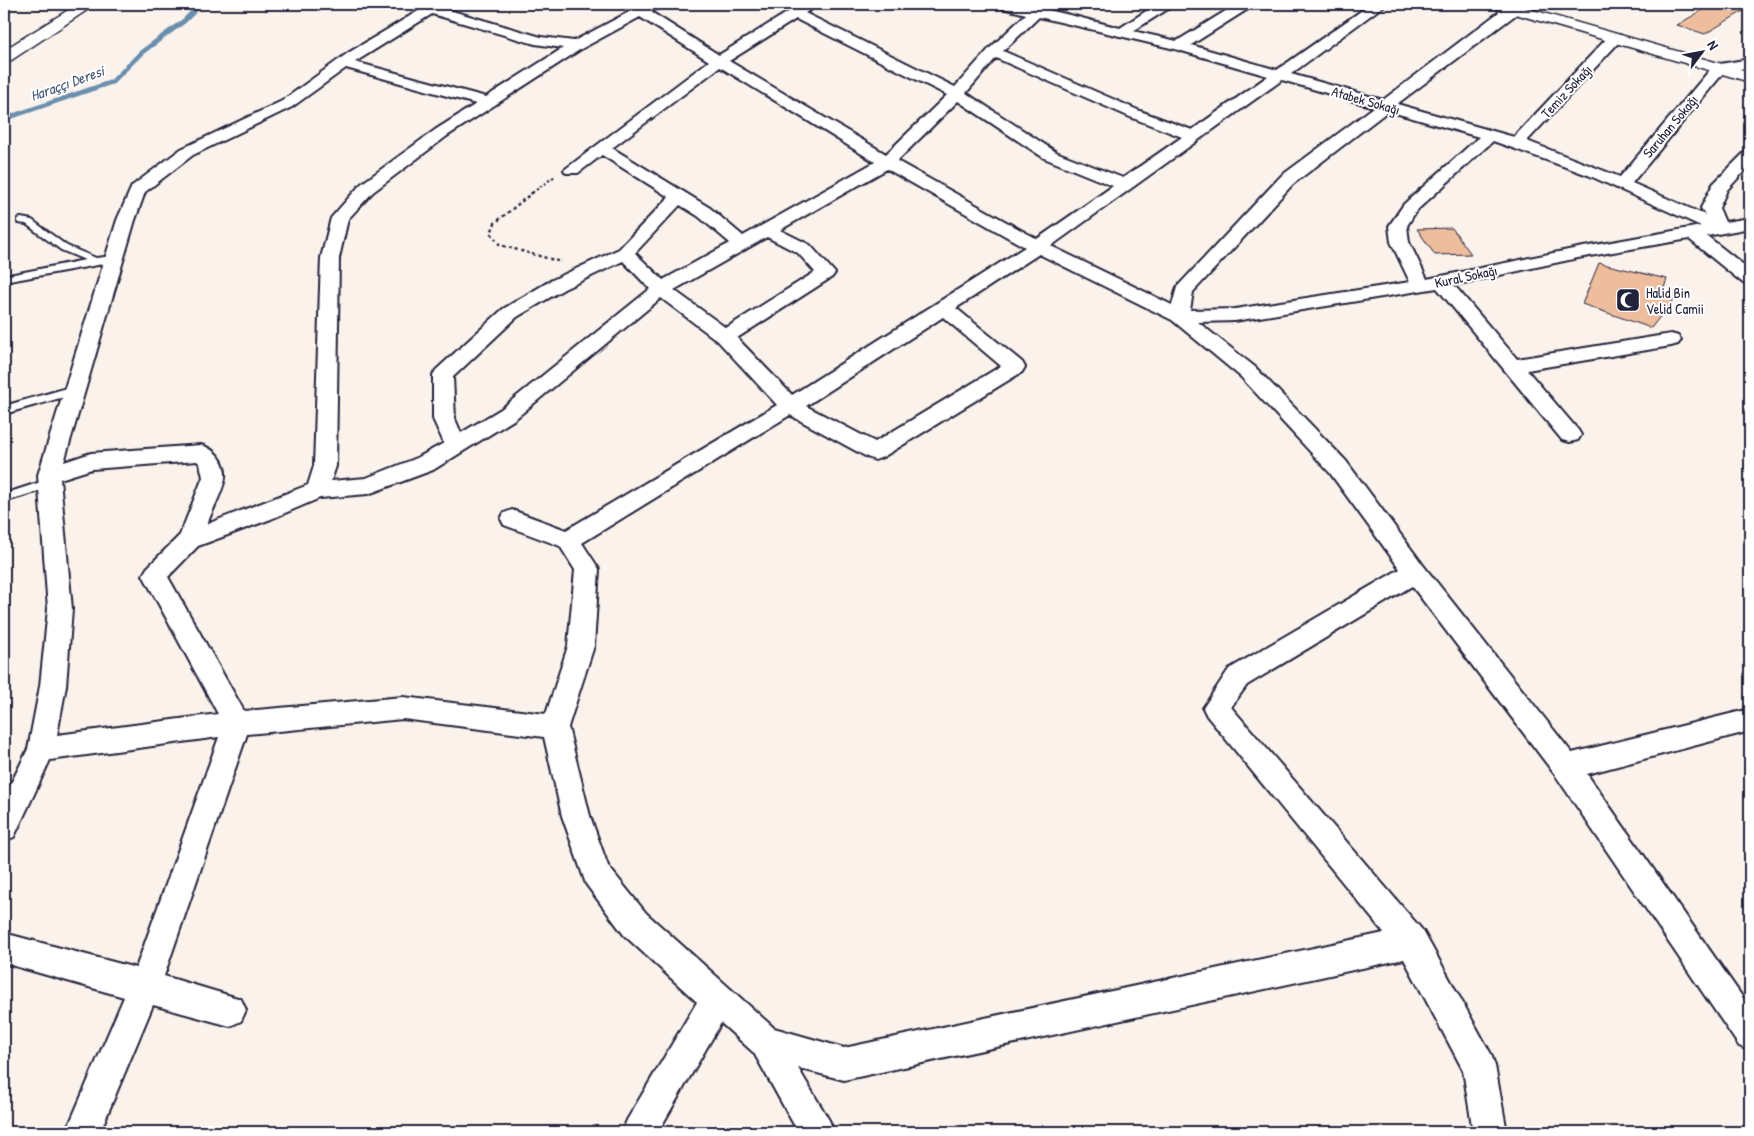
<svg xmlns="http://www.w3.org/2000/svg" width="1754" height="1136" viewBox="0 0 1754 1136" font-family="'Patrick Hand',sans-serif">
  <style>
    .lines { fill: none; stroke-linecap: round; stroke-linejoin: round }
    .stream { stroke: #6a8eae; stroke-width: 5 }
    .building { fill: #edbd9d; stroke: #22223b }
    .service-casing { stroke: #22223b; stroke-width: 4 }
    .minor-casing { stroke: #22223b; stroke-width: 4 }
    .tertiary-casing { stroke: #22223b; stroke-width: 3 }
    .path-far1 { stroke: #22223b; stroke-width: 2; stroke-dasharray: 2.5 2.5; stroke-linecap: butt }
    .path { stroke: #22223b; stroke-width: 2.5; stroke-dasharray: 3 3; stroke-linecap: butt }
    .service { fill: #fff; fill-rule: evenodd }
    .minor { fill: #fff; fill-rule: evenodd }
    .tertiary { fill: #fff; fill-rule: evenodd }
    .labels { text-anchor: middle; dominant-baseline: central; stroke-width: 4; stroke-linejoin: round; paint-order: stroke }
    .far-street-label { font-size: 14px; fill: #22223b; stroke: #fff }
    .far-poi-label { font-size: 14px; fill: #22223b; stroke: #fff; text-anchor: start }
    .far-water-label { font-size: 15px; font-style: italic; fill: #465875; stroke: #fff }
  </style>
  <rect width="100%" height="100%" fill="#fbf2eb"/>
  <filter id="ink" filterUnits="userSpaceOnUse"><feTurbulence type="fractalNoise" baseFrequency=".02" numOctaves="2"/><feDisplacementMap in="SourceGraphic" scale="10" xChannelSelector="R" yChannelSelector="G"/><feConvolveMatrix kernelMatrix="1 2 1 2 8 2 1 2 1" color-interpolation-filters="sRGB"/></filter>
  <g filter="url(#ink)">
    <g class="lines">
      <path class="stream" d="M4 119 112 82 142 52 184 21 201 4"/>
    </g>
    <path class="building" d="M1713 4H1750V7L1705 34 1677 25Z
      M1452 228 1471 254 1435 255 1417 229Z
      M1599 263 1667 279 1663 291 1677 295 1651 328 1582 304Z"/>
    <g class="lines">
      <defs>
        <path id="service" d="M21 218 32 220 67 246 96 258 114 256 119 259 114 262 4 282V276L85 260 61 250 26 224 18 223V219Z
          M74 386 79 390 78 393 4 414V406Z
          M50 479 54 480 56 483 54 486 4 502V494Z"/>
        <path id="minor" d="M430 4H446L442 8 541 37 574 41 631 11 622 4H638L641 6 645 4H659L658 8 651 12 719 55 801 4H814L813 8 805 13 955 87 989 49 1026 14 998 7 996 4C1038 4 1079 18 1120 28L1157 4H1173L1171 7 1133 31 1177 41 1237 4H1253L1251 7 1191 45 1277 70 1371 4H1386L1291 74 1383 100 1507 6 1513 4H1530L1397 104 1514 137 1610 35H1620L1622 38 1620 41 1527 141 1620 177 1714 65 1750 59V67L1724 72 1632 183 1705 215 1701 208 1713 184 1744 153 1750 151V165L1727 190 1719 208 1725 222 1750 218V228L1707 236 1750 270V284L1743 283 1689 239 1578 258 1454 285 1517 359 1671 334 1678 336 1681 340 1678 344 1671 346 1527 370 1578 430 1581 435 1578 440 1570 442 1562 440 1437 288 1235 321 1198 322 1255 367 1346 461 1423 565 1572 753 1750 709V731L1587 774 1750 1008V1051L1739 1046 1556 776 1412 586 1247 685 1231 707 1423 931 1491 1054 1495 1066 1507 1132H1473L1463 1070 1404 959 844 1080 798 1068 829 1120 834 1132H798L754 1053 721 1023 658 1132H622L627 1120 697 1002 624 935 586 884 562 816 544 737 403 719 247 734 164 976 241 999 246 1010 241 1021 230 1026 153 1005 100 1132H66L124 997 4 963V933L136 968 219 737 50 760 14 837 4 841V798L28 749 40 686 48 609 38 475 117 220 132 186 181 149 282 101 348 53ZM432 14 535 44 563 48 486 97 355 62ZM640 17 709 61 564 170 566 173H578L602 155 669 197 619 249 550 281 503 309 436 370 433 375V419L444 443 417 458 366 478 331 481 336 466 339 258 348 219 373 192 447 136 581 49ZM1039 17 1175 49 1268 76 1192 130 1140 111 1003 51ZM796 19 947 95 886 154 729 61ZM996 58 1130 117 1182 137 1123 178 1056 152 966 93ZM720 67 875 162 743 236 710 208 612 148ZM346 68 476 104 435 130 361 184 331 218 321 258 314 466 308 485 207 524C211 514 225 486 225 477 226 461 215 449 201 445L91 453 64 462 135 220 145 192 193 155 292 107ZM1282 80 1374 107 1281 176 1177 287 1172 305 1051 246ZM958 101 1044 158 1113 186 1037 239 897 161ZM1388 111 1479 137 1404 204 1389 226 1391 242 1410 282 1235 309 1190 310 1193 292 1293 184ZM1493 141 1588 175 1701 226 1578 248 1427 279 1409 242 1407 226 1416 211ZM887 169 1025 247 792 395 737 338 832 277 835 273 810 245 780 230ZM680 205 698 216 730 243 663 280 635 253ZM767 237 798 253 815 272 726 328 674 290ZM1039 254 1172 320 1241 377 1330 473 1400 569 1229 669 1203 708 1207 716 1384 933 844 1048 774 1028 646 913 608 866 590 816 568 727 594 646 599 569 582 543 790 415 867 457 875 460 883 457 1022 372 1025 367 1022 362 956 308ZM623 261 650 289 501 409 461 433 455 419 453 377 517 317 564 289ZM661 298 718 341 777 405 566 530 512 510 504 513 501 519 504 525 560 546 575 570 568 646 546 714 403 697 244 711 168 577 198 546 271 519 320 498 368 494 433 470 515 419ZM943 317 1001 366 875 442 806 406ZM197 461 200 464 203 477 180 535 147 568 143 575 218 714 57 735 66 686 72 609 60 479 92 469Z"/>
        <path id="tertiary" d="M78 4H96L10 61 4 62V50Z
          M1488 4H1512L1750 72V82L1491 7Z"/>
      </defs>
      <use href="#service" class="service-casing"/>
      <use href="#minor" class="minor-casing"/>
      <use href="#tertiary" class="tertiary-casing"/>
      <path class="path-far1" d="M532 193 555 176"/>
      <path class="path" d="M533 192 495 223 491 233 500 245 561 262"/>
      <use href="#service" class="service"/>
      <use href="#minor" class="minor"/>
      <use href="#tertiary" class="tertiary"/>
    </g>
  </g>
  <defs>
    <symbol id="mosque-square" viewBox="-11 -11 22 22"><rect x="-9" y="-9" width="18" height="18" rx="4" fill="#22223b" stroke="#fff"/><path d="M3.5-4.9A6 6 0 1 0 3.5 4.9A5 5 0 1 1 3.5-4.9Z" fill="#fff"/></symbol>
  </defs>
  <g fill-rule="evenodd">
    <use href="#mosque-square" x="1614" y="286" width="28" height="28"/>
  </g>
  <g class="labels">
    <g class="far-street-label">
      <text transform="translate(1566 91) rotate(-47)">Temiz Sokağı</text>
      <text transform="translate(1366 100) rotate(16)">Atabek Sokağı</text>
      <text transform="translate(1670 126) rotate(-50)">Saruhan Sokağı</text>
      <text transform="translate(1466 276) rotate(-12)">Kural Sokağı</text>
    </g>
    <g class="far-poi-label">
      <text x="1646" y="292">Halid Bin<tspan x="1646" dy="16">Velid Camii</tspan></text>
    </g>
    <g class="far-water-label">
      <text transform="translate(67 83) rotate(-20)">Haraççı Deresi</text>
    </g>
  </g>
  <rect width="1754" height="1136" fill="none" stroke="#fff" stroke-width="20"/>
  <rect x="10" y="10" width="1734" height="1116" fill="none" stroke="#22223b" stroke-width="2" filter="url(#ink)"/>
  <g transform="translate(1702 52) rotate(58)" stroke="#ffffff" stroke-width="4" paint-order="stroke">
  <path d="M0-4L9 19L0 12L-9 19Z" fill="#22223b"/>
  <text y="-8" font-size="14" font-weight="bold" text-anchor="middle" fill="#22223b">N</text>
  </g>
</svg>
